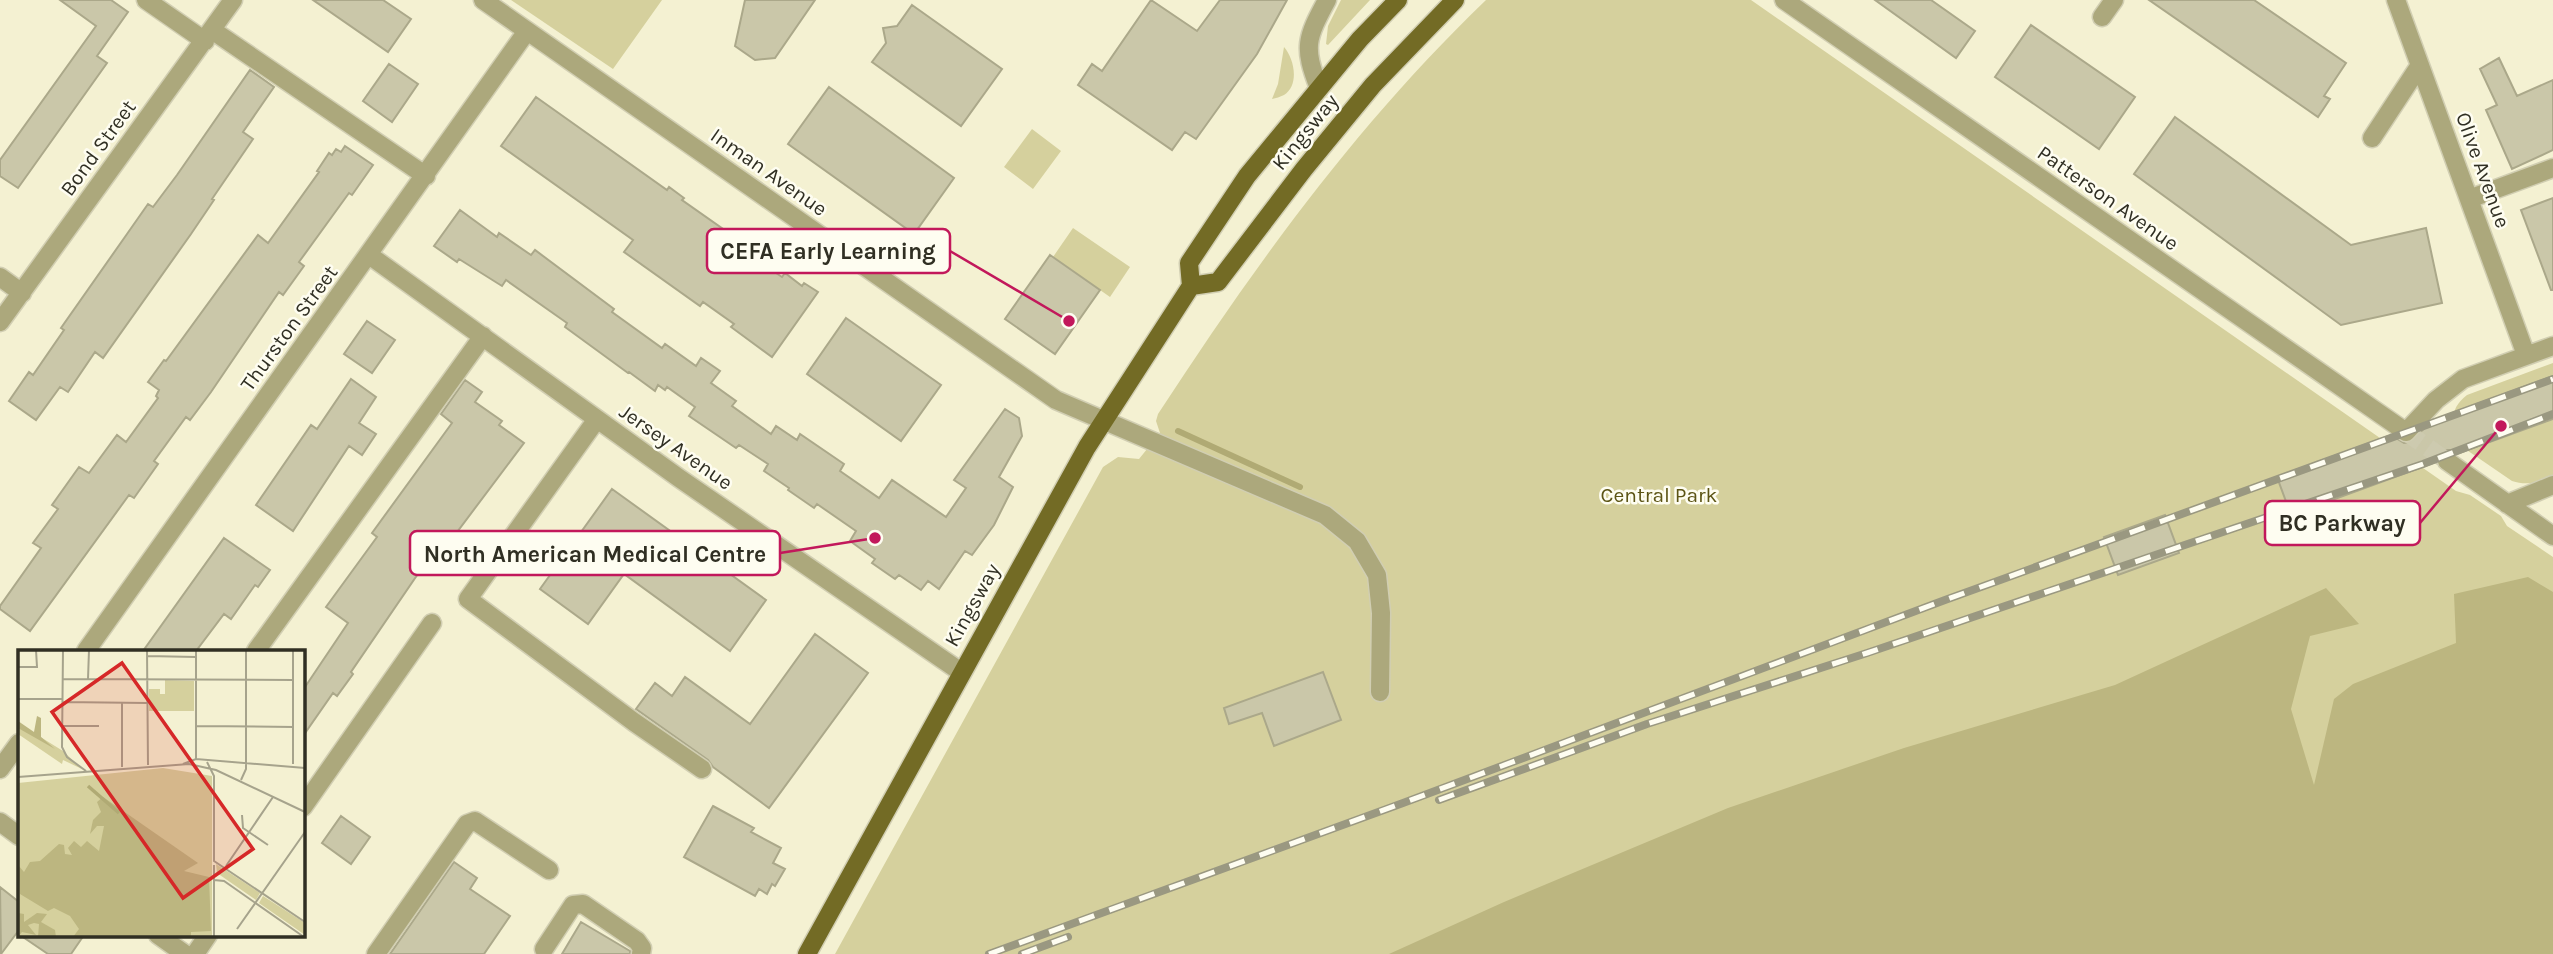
<svg xmlns="http://www.w3.org/2000/svg" width="2553" height="954" viewBox="0 0 2553 954" font-family="Karla,sans-serif">
  <style>
    .green { fill: #d5d09d }
    .forest { fill: #bcb680 }
    .lines { fill: none; stroke-linecap: round; stroke-linejoin: round }
    .stream { stroke: #b0aa74; stroke-width: 6 }
    .building { fill: #cac7a9; stroke: #aba88a; stroke-width: 2 }
    .minor-tunnel { stroke: #cdcaaf; stroke-width: 18; stroke-dasharray: 18 9; stroke-linecap: butt }
    .minor-casing { stroke: #d1ceb2; stroke-width: 21 }
    .major-casing { stroke: #d1ceb2; stroke-width: 21 }
    .minor { stroke: #aca87c; stroke-width: 18 }
    .major { stroke: #736b25; stroke-width: 18 }
    .rail-casing { stroke: #9a9881; stroke-width: 8 }
    .rail { stroke: #fefdf1; stroke-width: 5; stroke-dasharray: 16; stroke-linecap: butt }
    .labels { text-anchor: middle; dominant-baseline: central; stroke-width: 5; stroke-linejoin: round; paint-order: stroke }
    .street-label { font-size: 21px; fill: #302f23; stroke: #fefdf1 }
    .park-label { font-size: 21px; fill: #5c5414; stroke: #fefdf1 }
    .inset-river { fill: none; stroke: #b0aa74; stroke-width: 3.5 }
    .inset-road { fill: none; stroke: #a6a38c; stroke-width: 2 }
    .view { fill: #d62828; fill-opacity: 0.15; stroke: #d62828; stroke-width: 3.5 }
    .inset-edge { fill: none; stroke: #302f23; stroke-width: 3.5 }
    .leader { fill: none; stroke: #c2185b; stroke-width: 2.5 }
    .callout-dot { fill: #c2185b; stroke: #fefdf1; stroke-width: 2.5 }
    .callout { fill: #fefdf1; stroke: #c2185b; stroke-width: 2.5 }
    .callout-label { font-size: 23px; text-anchor: middle; font-weight: bold; fill: #302f23 }
  </style>
  <rect width="100%" height="100%" fill="#f4f1d2"/>
  <path class="green" d="M511 0H662L613 69Z
    M1341 0H1370L1328 45 1326 44 1328 26Z
    M1486 0H1751L2456 491 2470 495 2501 516 2507 526 2553 557V954H835L1103 467 1118 457 1139 459 1160 433 1156 421 1158 414C1256 264 1356 125 1486 0Z
    M1284 47C1294 58 1300 85 1284 95 1280 97 1276 98 1272 99L1278 84Z
    M1032 129 1061 151 1033 189 1004 167Z
    M1073 228 1130 267 1110 297 1053 257Z
    M2553 363V477C2539 482 2527 486 2512 481L2458 444C2453 422 2448 410 2467 395Z"/>
  <path class="forest" d="M2528 577 2553 592V954H1389L1504 902 1728 808 1904 748 2115 685 2326 588 2359 624 2310 636 2291 709 2314 785 2334 699 2353 684 2456 643 2454 594Z"/>
  <g class="lines">
    <path class="stream" d="M1178 431 1300 487"/>
  </g>
  <path class="building" d="M60 0H111L128 12 97 56 107 63 18 188 0 176V160L96 26Z
    M313 0H383L411 19 388 52Z
    M745 0H815L775 58 755 60 735 46Z
    M1151 0 1197 31 1220 0H1287L1257 54 1196 139 1185 132 1172 150 1078 85 1092 64 1102 71Z
    M1875 0H1931L1975 31 1956 58Z
    M2149 0H2254L2346 63 2324 96 2330 99 2318 117Z
    M912 5 1002 69 961 126 872 62 886 43 883 28 897 26Z
    M2031 25 2135 97 2099 149 1995 77Z
    M2499 58 2517 96 2553 80V150L2512 169 2486 110 2497 105 2480 69Z
    M389 64 418 84 392 122 363 101Z
    M250 70 274 87 243 132 253 139 212 199 214 200 191 234 103 358 95 352 68 392 60 387 36 420 9 401 29 372 33 375 64 330 61 328 127 234 148 204 153 207 177 175Z
    M829 87 954 178 914 234 788 144Z
    M536 97 667 190 669 187 684 198 682 200 753 250 749 255 782 277 785 273 802 286 804 283 818 292 772 357 731 327 734 324 703 302 700 306 624 252 633 240 501 146Z
    M2175 117 2351 245 2426 228 2442 303 2341 325 2134 174Z
    M345 146 373 165 352 195 349 193 299 262 304 266 283 295 279 292 211 392 190 420 186 417 154 461 158 464 134 498 129 495 30 631 0 609V606L41 548 33 543 58 509 52 505 79 467 89 473 117 435 126 442 158 398 156 396 159 390 148 382 164 360 166 361 258 235 268 243 319 172 317 171 329 153 332 155 336 149 341 152Z
    M2553 198V290H2551L2521 210Z
    M460 210 497 237 499 233 531 255 535 250 614 309 612 312 662 348 665 344 696 366 701 358 720 371 711 383 736 401 732 406 771 434 776 426 797 440 800 434 844 464 840 471 879 498 892 480 946 517 966 488 954 480 1005 409 1019 418 1022 436 999 477 1013 487 994 525 972 555 965 551 939 589 928 581 921 590 899 575 895 579 872 563 875 559 850 541 856 531 817 504 814 508 788 490 789 488 764 471 768 464 739 445 736 448 689 416 695 407 667 387 665 390 658 385 655 391 629 372 628 373 565 327 567 323 506 280 502 286 459 259 457 262 434 246Z
    M1050 255 1100 290 1055 354 1005 319Z
    M846 318 941 385 901 441 807 374Z
    M367 321 395 340 372 373 344 354Z
    M2553 376V419L2457 454 2449 450H2443L2437 455 2436 462 2291 515 2277 477 2391 435 2404 443 2410 442 2433 420Z
    M351 379 376 397 359 423 376 434 362 455 349 446 293 531 256 505 311 425 317 429Z
    M465 380 482 392 475 402 502 421 499 425 524 443 427 572 422 568 351 672 353 674 337 696 333 693 303 736V690L348 623 326 607 377 537 372 533 452 423 441 414Z
    M612 489 766 600 730 651 624 574 588 624 540 589Z
    M2165 515 2179 553 2118 575 2104 537Z
    M224 538 270 570 258 587 255 585 231 619 224 614 196 651H143Z
    M815 634 868 673 769 808 713 767 708 760 636 709 655 683 672 696 685 677 750 724Z
    M1323 672 1341 720 1274 746 1262 713 1229 724 1224 708Z
    M713 806 754 828 751 832 781 848 773 863 785 869 775 886 772 884 767 894 759 889 755 896 684 857Z
    M341 816 370 837 351 864 322 843Z
    M454 862 477 878 470 889 510 916 484 954H390Z
    M0 887 19 902V930L1 954Z
    M581 922 630 951V954H562Z
    M20 935H84L71 954H48Z"/>
  <g class="lines">
    <path class="minor-tunnel" d="M2406 432 2447 461"/>
    <defs>
      <path id="minor" d="M146 0 205 41
        M483 0 1056 400 1325 515 1357 541 1377 575 1381 613 1380 692
        M1784 0 2406 432 2436 400 2463 379 2553 346
        M2396 0 2526 355
        M2102 17 2114 0
        M212 30 426 176
        M1319 88C1303 47 1306 39 1327 0
        M2372 138 2420 65
        M2469 199 2553 168
        M369 255 679 478 961 672
        M0 277 22 293
        M0 322 233 0
        M597 419 468 599 634 722 702 769
        M2447 461 2553 536
        M2507 504 2553 485
        M86 651 527 31
        M256 651 483 336
        M0 769 19 743
        M303 807 432 623
        M0 822 19 836
        M158 935 185 954
        M544 949 573 905 583 904 637 941 642 948 641 954
        M195 954 208 935
        M376 954 467 824 475 821 549 870"/>
      <path id="major" d="M1191 286 1218 282 1304 169 1373 85 1455 0
        M807 954 1087 447 1191 286 1189 263 1247 176 1360 39 1398 0"/>
    </defs>
    <use href="#minor" class="minor-casing"/>
    <use href="#major" class="major-casing"/>
    <use href="#minor" class="minor"/>
    <use href="#major" class="major"/>
    <defs>
      <path id="rail" d="M1439 800 1647 724 1867 653 2423 464 2553 414
        M989 954 1403 803 1945 600 2553 379
        M1022 954 1068 937"/>
    </defs>
    <use href="#rail" class="rail-casing"/>
    <use href="#rail" class="rail"/>
  </g>
  <g class="labels">
    <g class="street-label">
      <text transform="translate(1305 132) rotate(-51)">Kingsway</text>
      <text transform="translate(98 148) rotate(-54)">Bond Street</text>
      <text transform="translate(2483 170) rotate(70)">Olive Avenue</text>
      <text transform="translate(769 172) rotate(35)">Inman Avenue</text>
      <text transform="translate(2108 198) rotate(35)">Patterson Avenue</text>
      <text transform="translate(289 328) rotate(-54)">Thurston Street</text>
      <text transform="translate(676 447) rotate(35)">Jersey Avenue</text>
      <text transform="translate(972 605) rotate(-61)">Kingsway</text>
    </g>
    <g class="park-label">
      <text x="1659" y="495">Central Park</text>
    </g>
  </g>
  <g transform="translate(18 650)">
    <rect width="287" height="287" fill="#f4f1d2"/>
    <path d="M147 30 176 31V61H131V39H142V44H147ZM0 73 45 101 64 119 45 110 44 114 0 84ZM145 118 194 126V287H0V133ZM198 214 242 243 238 250 199 223ZM245 246 287 273V285L241 253Z" fill="#d5d09d"/>
    <path d="M19 66 23 68V87L37 99 0 78V71L16 82ZM85 147 180 213 166 221 191 227 193 281 173 282V287H55L61 279 52 266 36 258 30 261 2 244 0 215 6 222 12 212 22 211 41 194 46 195 47 204 54 205 50 198 56 191 63 197 69 191 81 201 86 176H79L72 184 75 170 83 162 79 152ZM0 263 6 264V272L19 263 29 264 23 272 37 280 38 287H20L21 274 16 273 10 275 18 285 4 282 0 287Z" fill="#bcb680"/>
    <path class="inset-river" d="M70 136 101 163"/>
    <path class="inset-road" d="M45 0 44 97 49 107 68 121M129 0 130 115M129 6 178 7M0 17H19L18 0M44 29 275 30M70 29 71 0M0 49H44M44 52 129 53M44 76H81M178 76 276 77M178 109V0M189 112 196 126V211L287 272M165 114 178 109 287 118M275 114V0M104 117V53M0 127 171 114 198 120 287 162M223 130 228 119V0M224 165 225 178 250 195M196 215V287M208 216 255 147M196 230 206 231 286 287M219 279 287 182"/>
    <path class="view" d="M104 13 235 199 165 248 34 62Z"/>
    <rect width="287" height="287" class="inset-edge"/>
  </g>
  <path class="leader" d="M1069 321L950 251M2501 426L2420 523M875 538L780 553"/>
  <g class="callout-dot">
    <circle cx="1069" cy="321" r="7"/>
    <circle cx="2501" cy="426" r="7"/>
    <circle cx="875" cy="538" r="7"/>
  </g>
  <g class="callout">
    <rect x="707" y="229" width="243" height="44" rx="7"/>
    <rect x="2265" y="501" width="155" height="44" rx="7"/>
    <rect x="410" y="531" width="370" height="44" rx="7"/>
  </g>
  <g class="callout-label">
    <text x="828" y="259">CEFA Early Learning</text>
    <text x="2342" y="531">BC Parkway</text>
    <text x="595" y="562">North American Medical Centre</text>
  </g>
</svg>
